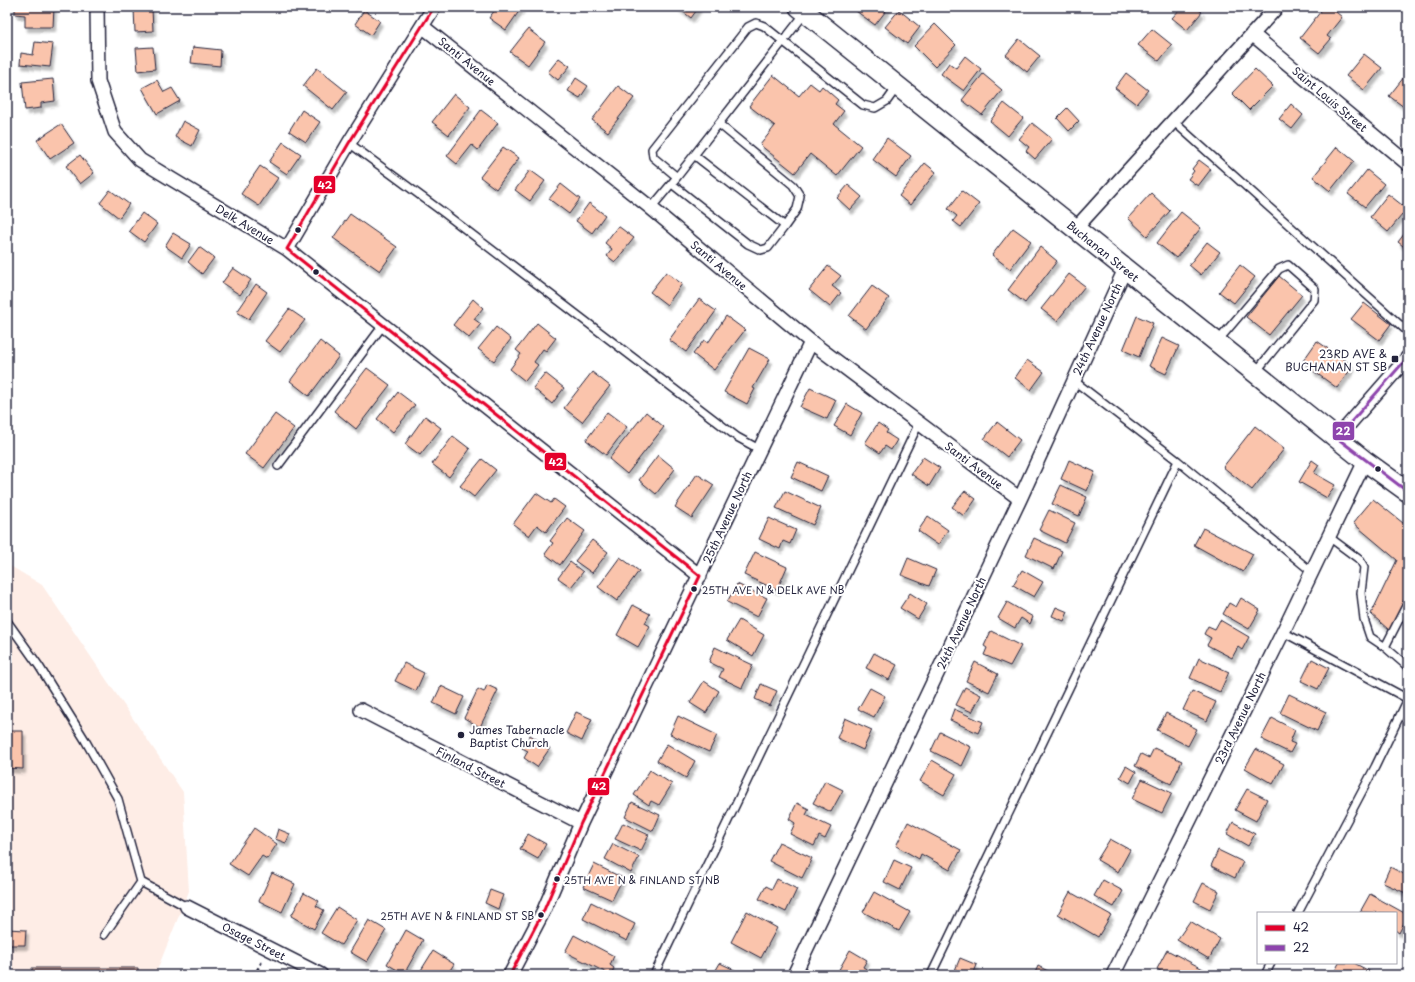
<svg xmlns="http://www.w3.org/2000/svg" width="1415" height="982" viewBox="0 0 1415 982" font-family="'Playpen Sans',sans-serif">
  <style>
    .built { fill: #feede6 }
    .building { fill: #fac4ac; stroke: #22223b; filter: url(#shadow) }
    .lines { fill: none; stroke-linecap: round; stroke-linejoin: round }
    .lane-casing { stroke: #22223b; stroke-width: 10 }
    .street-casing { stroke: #22223b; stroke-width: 16 }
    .secondary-casing { stroke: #22223b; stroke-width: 22 }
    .path { stroke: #22223b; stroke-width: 2.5; stroke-dasharray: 3 3; stroke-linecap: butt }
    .lane { stroke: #fff; stroke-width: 7 }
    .street { stroke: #fff; stroke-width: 13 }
    .secondary { stroke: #fff; stroke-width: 19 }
    .bus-1-casing { stroke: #fff; stroke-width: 6 }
    .bus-2-casing { stroke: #fff; stroke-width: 6 }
    .bus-1 { stroke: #e4002b; stroke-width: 3 }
    .bus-2 { stroke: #8e44ad; stroke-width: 3 }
    .bus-dot { fill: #22223b; stroke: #fff; stroke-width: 1.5 }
    .labels { text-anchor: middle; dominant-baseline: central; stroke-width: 4; stroke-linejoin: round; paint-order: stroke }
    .bus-label { font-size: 10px; fill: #22223b; stroke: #fff; text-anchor: start }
    .street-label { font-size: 11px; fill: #22223b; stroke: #fff }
    .poi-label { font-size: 11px; fill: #22223b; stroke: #fff; text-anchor: end }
    .line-badge { stroke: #fff; stroke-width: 1.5 }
    .badge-label { font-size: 11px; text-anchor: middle; font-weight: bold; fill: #fff }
  </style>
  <defs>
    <filter id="shadow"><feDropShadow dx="2.5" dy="4.5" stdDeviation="1" flood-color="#0004"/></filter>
  </defs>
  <rect width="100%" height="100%" fill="#fff"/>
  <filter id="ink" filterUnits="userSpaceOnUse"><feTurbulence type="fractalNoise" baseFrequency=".025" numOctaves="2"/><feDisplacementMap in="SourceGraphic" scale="8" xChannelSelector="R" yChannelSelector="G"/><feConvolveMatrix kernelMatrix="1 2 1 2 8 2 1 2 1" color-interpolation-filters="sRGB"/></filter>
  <g filter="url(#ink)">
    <path class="built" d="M7 564 42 585 183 792 189 891 155 975H7Z"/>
    <path class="building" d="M15 7H54L53 27H25V15L15 14Z
      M497 7H522L506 30 489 18Z
      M677 7H699L691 18Z
      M859 7H889L875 25 856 11Z
      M1182 7H1195L1202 12 1187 30 1172 18Z
      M1324 7H1330L1342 17 1327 36 1331 39 1319 53 1300 38Z
      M152 8 153 31 135 32 134 9Z
      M364 10 380 21 371 35 355 24Z
      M899 10 920 27 907 44 885 27Z
      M935 24 956 45 935 67 914 46Z
      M528 29 545 42 528 65 510 52Z
      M1152 29 1172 45 1159 61 1138 45Z
      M1019 39 1040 56 1027 72 1006 55Z
      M35 42 53 44 50 67 20 64 21 53 33 55Z
      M153 47 155 69 138 71 136 48Z
      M193 47 221 50 220 66 191 63Z
      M1364 54 1382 68 1364 90 1346 76Z
      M965 56 981 69 964 91 941 74 949 63 956 68Z
      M559 58 570 66 558 80 548 72Z
      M317 68 347 92 333 110 303 86Z
      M1255 69 1273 86 1249 110 1232 93Z
      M1408 72V110L1389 96Z
      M1126 73 1148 90 1136 104 1115 88Z
      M983 74 1002 90 982 115 962 100Z
      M773 75 799 96 810 83 819 90 822 86 838 100 835 104 844 111 834 124 861 146 837 176 810 154 795 173 760 145 775 126 749 106Z
      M576 78 588 86 580 98 568 91Z
      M53 79 55 101 41 103V108L25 110 22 82Z
      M157 80 164 92 172 88 180 101 157 114 142 88Z
      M618 86 634 98 608 132 592 120Z
      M454 94 470 107 449 135 432 122Z
      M1004 103 1023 118 1008 136 990 121Z
      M1291 104 1303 115 1292 129 1279 119Z
      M1067 108 1079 121 1069 131 1057 118Z
      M302 110 320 122 306 142 289 131Z
      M481 110 498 123 478 150 472 145 457 164 447 156Z
      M183 121 200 130 192 146 175 137Z
      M1032 123 1052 139 1035 159 1026 151 1029 147 1019 139Z
      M61 124 74 143 50 159 37 140Z
      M887 138 911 156 896 177 872 159Z
      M283 142 301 154 287 174 269 162Z
      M503 147 519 158 496 189 480 177Z
      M1337 147 1354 161 1330 191 1313 177Z
      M80 155 94 173 80 184 66 166Z
      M1199 160 1211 169 1198 186 1188 179 1194 171 1192 169Z
      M925 163 936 172 910 205 899 196Z
      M260 166 278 178 259 206 241 194Z
      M530 170 545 181 530 201 515 190Z
      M1367 170 1384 184 1365 207 1348 194Z
      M561 184 580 199 569 214 549 199Z
      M848 185 862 197 850 210 837 198Z
      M110 190 129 204 119 218 100 203Z
      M962 191 979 204 961 227 953 221 957 216 948 209Z
      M1151 193 1170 211 1147 236 1128 218Z
      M1388 194 1407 209 1388 232 1370 217Z
      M589 203 605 215 592 233 576 221Z
      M1181 212 1201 228 1176 258 1157 243Z
      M142 213 157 224 144 242 129 231Z
      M350 214 397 247 380 271 333 238Z
      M618 226 634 238 615 262 607 256 612 249 605 243Z
      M1013 228 1031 241 1010 269 992 255Z
      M1408 229V250L1398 242Z
      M173 233 191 244 182 258 165 246Z
      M1207 242 1220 252 1201 275 1189 265Z
      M199 247 214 258 202 274 188 262Z
      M1040 247 1057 261 1025 303 1008 290Z
      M1240 265 1255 277 1234 303 1219 292Z
      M828 266 841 276 832 286 841 293 830 307 809 290Z
      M233 268 251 280 240 295 222 283Z
      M666 272 682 284 667 305 650 292Z
      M1069 274 1085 286 1057 321 1041 309Z
      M1279 276 1302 295 1269 335 1246 317Z
      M256 284 267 292 249 319 237 312Z
      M872 286 889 298 866 329 849 316Z
      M473 299 483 308 474 319 481 324 469 338 453 325Z
      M699 299 716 311 686 352 669 340Z
      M1364 303 1391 324 1379 340 1351 319Z
      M289 309 305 320 280 352 265 341Z
      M726 316 745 330 714 370 693 354 704 340 708 343Z
      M1137 316 1153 323 1139 357 1123 350Z
      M537 323 556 338 546 351 543 349 534 362 538 365 525 381 510 369 521 354 516 350Z
      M496 327 511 339 494 361 478 349Z
      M1162 338 1179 346 1166 374 1149 366Z
      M320 341 339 356 309 396 290 381Z
      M1317 341 1353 366 1337 388 1312 370 1314 369 1303 361Z
      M749 348 770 359 753 388 755 389 747 404 724 392Z
      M1027 360 1044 372 1031 390 1015 378Z
      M367 368 390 385 356 429 334 411Z
      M592 372 610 386 582 422 564 408Z
      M545 373 564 388 552 404 533 388Z
      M810 388 836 400 827 419 800 407Z
      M398 392 415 405 393 432 377 419Z
      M847 404 862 413 850 435 834 426Z
      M607 412 627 427 606 455 586 440Z
      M646 412 664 427 627 474 609 459Z
      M275 414 294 428 264 468 245 454Z
      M425 416 441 428 420 455 405 444Z
      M997 422 1020 440 1007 457 984 439Z
      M878 423 888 430 886 433 897 440 891 450 885 446 880 453 865 443Z
      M1255 426 1284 449 1252 490 1223 467Z
      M453 436 470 449 449 477 432 464Z
      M658 455 675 469 656 494 639 480Z
      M923 457 940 468 929 486 911 474Z
      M482 459 496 470 474 497 460 486Z
      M1069 460 1095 472 1087 491 1061 479Z
      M1312 460 1319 465 1314 473 1335 485 1327 498 1299 482Z
      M798 462 828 476 821 491 791 477Z
      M697 474 714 485 692 518 675 507Z
      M1061 485 1087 497 1079 516 1052 504Z
      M785 491 821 508 813 525 776 508Z
      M965 491 976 499 964 516 952 507Z
      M536 493 551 503 554 499 565 507 546 532 537 525 529 536 513 524Z
      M1373 499 1408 527V595L1389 630 1371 614 1397 560 1353 523Z
      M1049 510 1075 523 1065 543 1039 530Z
      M928 516 948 530 938 545 918 531Z
      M567 518 585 531 560 565 545 554 553 543 550 541Z
      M769 518 796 530 790 544 783 541 780 549 759 539Z
      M1203 528 1253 554 1243 572 1194 545Z
      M1034 538 1062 551 1054 569 1026 555Z
      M592 540 608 552 592 573 575 561Z
      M755 552 787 567 777 590 744 575Z
      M620 557 639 571 617 601 598 587Z
      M908 558 936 570 929 586 901 575Z
      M570 562 583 572 571 587 558 578Z
      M1022 570 1043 582 1034 597 1013 585Z
      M737 584 767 598 757 617 727 602Z
      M910 593 927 604 918 619 900 608Z
      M1241 598 1260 610 1249 629 1223 614 1229 603 1236 607Z
      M1007 602 1033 617 1030 624 1021 618 1015 628 998 618Z
      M633 605 650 614 645 623 650 626 638 647 617 635Z
      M1056 607 1068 612 1064 621 1052 616Z
      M739 620 764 635 753 656 727 640Z
      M1220 620 1249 637 1242 650 1238 647 1232 658 1207 645 1211 638 1204 634 1208 626 1215 629Z
      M991 631 1021 646 1010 666 984 655 987 648 984 646Z
      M715 647 753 665 742 688 719 677 723 669 709 662Z
      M874 653 897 665 889 680 866 668Z
      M1199 658 1229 672 1220 692 1190 678Z
      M1312 659 1329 668 1318 689 1301 681Z
      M975 662 998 674 989 692 966 681Z
      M404 663 424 673 416 691 395 681Z
      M704 681 719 691 706 713 690 703Z
      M761 684 777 691 770 706 755 699Z
      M487 685 498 690 480 727 464 718 478 689 484 692Z
      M441 686 464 697 456 714 433 703Z
      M965 687 981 695 972 712 956 705Z
      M870 688 885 696 874 717 858 709Z
      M1192 691 1216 702 1207 721 1183 710Z
      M1289 694 1326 712 1317 731 1280 713Z
      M954 709 983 722 978 733 950 720Z
      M576 712 592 719 582 741 566 733Z
      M1166 713 1197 729 1188 746 1157 730Z
      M678 716 717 735 709 752 670 734Z
      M845 718 872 730 863 750 837 738Z
      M1272 718 1295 730 1290 742 1295 744 1290 753 1261 739Z
      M7 731H23V769L7 768Z
      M940 732 971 747 962 766 931 751Z
      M530 735 550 748 537 767 524 758 528 751 522 748Z
      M667 744 695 761 686 778 657 761Z
      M1154 748 1182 761 1171 784 1135 766 1141 754 1149 758Z
      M1256 749 1284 764 1273 784 1245 768Z
      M932 760 956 774 944 795 920 781Z
      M1126 766 1136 772 1130 783 1120 777Z
      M650 770 672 784 659 805 651 801 649 805 634 795Z
      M1142 779 1172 793 1162 813 1132 799Z
      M825 781 843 790 831 812 813 803Z
      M1247 789 1267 799 1256 821 1235 810Z
      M632 802 660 815 653 831 625 817Z
      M797 803 809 809 806 815 831 827 825 839 819 836 814 846 790 834 795 823 789 819Z
      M908 822 961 850 950 870 921 854 919 859 896 846Z
      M1233 822 1255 834 1248 846 1227 834Z
      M623 823 649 835 641 851 615 839Z
      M254 828 277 844 267 859 262 856 248 876 229 864Z
      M278 829 290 834 286 843 275 839Z
      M528 834 546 844 538 859 520 849Z
      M1110 839 1130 850 1118 872 1097 860Z
      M779 842 812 858 802 878 769 861Z
      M613 844 639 857 631 873 605 859Z
      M1218 850 1243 862 1235 878 1211 866Z
      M894 860 911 868 900 890 884 882Z
      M594 864 623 878 612 900 583 887Z
      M1390 867 1408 876V894L1383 883Z
      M272 873 295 884 282 912 259 901Z
      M777 879 797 889 786 912 759 899 766 886 772 889Z
      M1103 880 1123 891 1114 907 1094 896Z
      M1203 883 1219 891 1210 909 1194 901Z
      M490 890 503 895 498 909 485 903Z
      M874 892 910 912 899 931 863 912Z
      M1070 892 1111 915 1098 937 1058 914Z
      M304 893 319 901 316 906 324 910 314 929 291 916Z
      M1370 894 1408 915 1399 933 1396 931V913L1360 912Z
      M591 902 635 924 627 941 583 919Z
      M337 907 357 920 341 945 321 933Z
      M747 911 777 928 761 958 731 942Z
      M369 920 386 930 367 962 350 952Z
      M1190 921 1220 939 1209 959 1177 940Z
      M7 929 26 930 25 945H7Z
      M406 930 423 940 404 974 387 964Z
      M574 935 614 956 610 965 614 968 611 975 565 952Z
      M850 950 867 960 863 967 877 975H836Z
      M1167 950 1205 970 1203 975H1168L1157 969Z
      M433 951 454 964 447 975H418Z
      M960 958 977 965 973 975H953Z
      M720 963 743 974V975H713Z
      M1339 963H1354L1373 973 1372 975H1337L1334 973Z
      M1038 966 1056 975H1034Z
      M32 968H138V975H32Z"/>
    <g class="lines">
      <defs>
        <path id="lane" d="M1173 121 1408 332
          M349 143 444 213 737 437 759 449
          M694 155 785 226 797 209 800 196 793 185 719 124
          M677 177 653 157 652 149 748 27 756 23 764 26 863 105 875 108 887 101 897 87
          M672 184 748 244 761 250 768 248 785 226
          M651 208 677 177 806 12
          M1217 342 1279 269 1288 265 1315 289 1314 300 1255 373
          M1073 380 1178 461 1312 572
          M278 466 384 324
          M1329 537 1360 560 1364 567 1361 593 1364 619 1370 637 1385 647
          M1408 602 1385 647 1408 667
          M7 621 39 666 85 740 118 799 141 882 187 907
          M1283 632 1408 699
          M1298 913 1375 767 1408 699
          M104 935 141 882
          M654 975 919 423
          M931 975 1178 461
          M1265 975 1271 963"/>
        <path id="street" d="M97 7 98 81 115 132 140 160 287 249 700 576
          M422 26 651 208 811 342 1020 499
          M1252 34 1408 164
          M1075 229 1277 7
          M287 249 349 143 434 7
          M1337 438 1408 357
          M361 710 581 823
          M187 907 321 975
          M510 975 544 910 581 823 811 342
          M794 975 1020 499 1125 269
          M1113 975 1283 632 1365 461"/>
        <path id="secondary" d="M799 7 1365 461 1408 492"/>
      </defs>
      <use href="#lane" class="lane-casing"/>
      <use href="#street" class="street-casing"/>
      <use href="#secondary" class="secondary-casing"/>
      <path class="path" d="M254 975 263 960"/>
      <use href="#lane" class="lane"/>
      <use href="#street" class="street"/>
      <use href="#secondary" class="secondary"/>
      <defs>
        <path id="bus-1" d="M434 7 349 143 287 249 700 576 581 823 544 910 510 975"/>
        <path id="bus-2" d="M1408 357 1337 438 1408 492"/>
      </defs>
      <use href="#bus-1" class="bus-1-casing"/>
      <use href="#bus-2" class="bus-2-casing"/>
      <use href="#bus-1" class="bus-1"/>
      <use href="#bus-2" class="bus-2"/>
    </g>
  </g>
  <g class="bus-dot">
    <circle cx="298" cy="230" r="3.5"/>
    <circle cx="316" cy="272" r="3.5"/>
    <rect x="1391" y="355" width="8" height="8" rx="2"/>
    <circle cx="1378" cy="469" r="3.5"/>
    <circle cx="694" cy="589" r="3.5"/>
    <circle cx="461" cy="735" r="4"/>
    <circle cx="557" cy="879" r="3.5"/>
    <circle cx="541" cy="915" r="3.5"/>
  </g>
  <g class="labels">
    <g class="bus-label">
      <text x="702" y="589">25TH AVE N &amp; DELK AVE NB</text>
      <text x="564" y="879">25TH AVE N &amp; FINLAND ST NB</text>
      <text x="534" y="915" text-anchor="end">25TH AVE N &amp; FINLAND ST SB</text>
    </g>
    <g class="street-label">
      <text transform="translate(467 61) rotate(39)">Santi Avenue</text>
      <text transform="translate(1330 99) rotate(40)">Saint Louis Street</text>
      <text transform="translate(245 224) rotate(31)">Delk Avenue</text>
      <text transform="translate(1103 251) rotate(39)">Buchanan Street</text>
      <text transform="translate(719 265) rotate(40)">Santi Avenue</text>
      <text transform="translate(1097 329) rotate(-65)">24th Avenue North</text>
      <text transform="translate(974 465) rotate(37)">Santi Avenue</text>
      <text transform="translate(727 517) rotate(-65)">25th Avenue North</text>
      <text transform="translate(961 623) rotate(-65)">24th Avenue North</text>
      <text transform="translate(1240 718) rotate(-64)">23rd Avenue North</text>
      <text transform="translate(471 767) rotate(27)">Finland Street</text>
      <text transform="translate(254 941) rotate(27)">Osage Street</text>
    </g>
    <g class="poi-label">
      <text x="1387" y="353">23RD AVE &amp;<tspan x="1387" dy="13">BUCHANAN ST SB</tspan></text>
      <text x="469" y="729" text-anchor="start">James Tabernacle<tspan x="469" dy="13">Baptist Church</tspan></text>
    </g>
  </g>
  <g class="line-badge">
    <rect x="313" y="175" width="23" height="19" rx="4" fill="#e4002b"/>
    <rect x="1332" y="421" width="23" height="20" rx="4" fill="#8e44ad"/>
    <rect x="544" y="452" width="23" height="19" rx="4" fill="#e4002b"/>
    <rect x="587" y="777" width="23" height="19" rx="4" fill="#e4002b"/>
  </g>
  <g class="badge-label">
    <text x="325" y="189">42</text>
    <text x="1343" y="435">22</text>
    <text x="556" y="466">42</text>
    <text x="599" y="790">42</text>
  </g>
  <rect width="1415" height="982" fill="none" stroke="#fff" stroke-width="24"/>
  <rect x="12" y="12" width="1391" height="958" fill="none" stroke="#22223b" stroke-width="1.5" filter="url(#ink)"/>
  <rect x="1257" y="912" width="140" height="52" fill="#ffffff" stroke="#a7a7b1"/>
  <rect x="1265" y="925" width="20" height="6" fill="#e4002b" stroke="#a7a7b1"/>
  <text x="1293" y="932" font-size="12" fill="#22223b">42</text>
  <rect x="1265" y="945" width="20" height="6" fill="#8e44ad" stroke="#a7a7b1"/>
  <text x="1293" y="952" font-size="12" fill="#22223b">22</text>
</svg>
